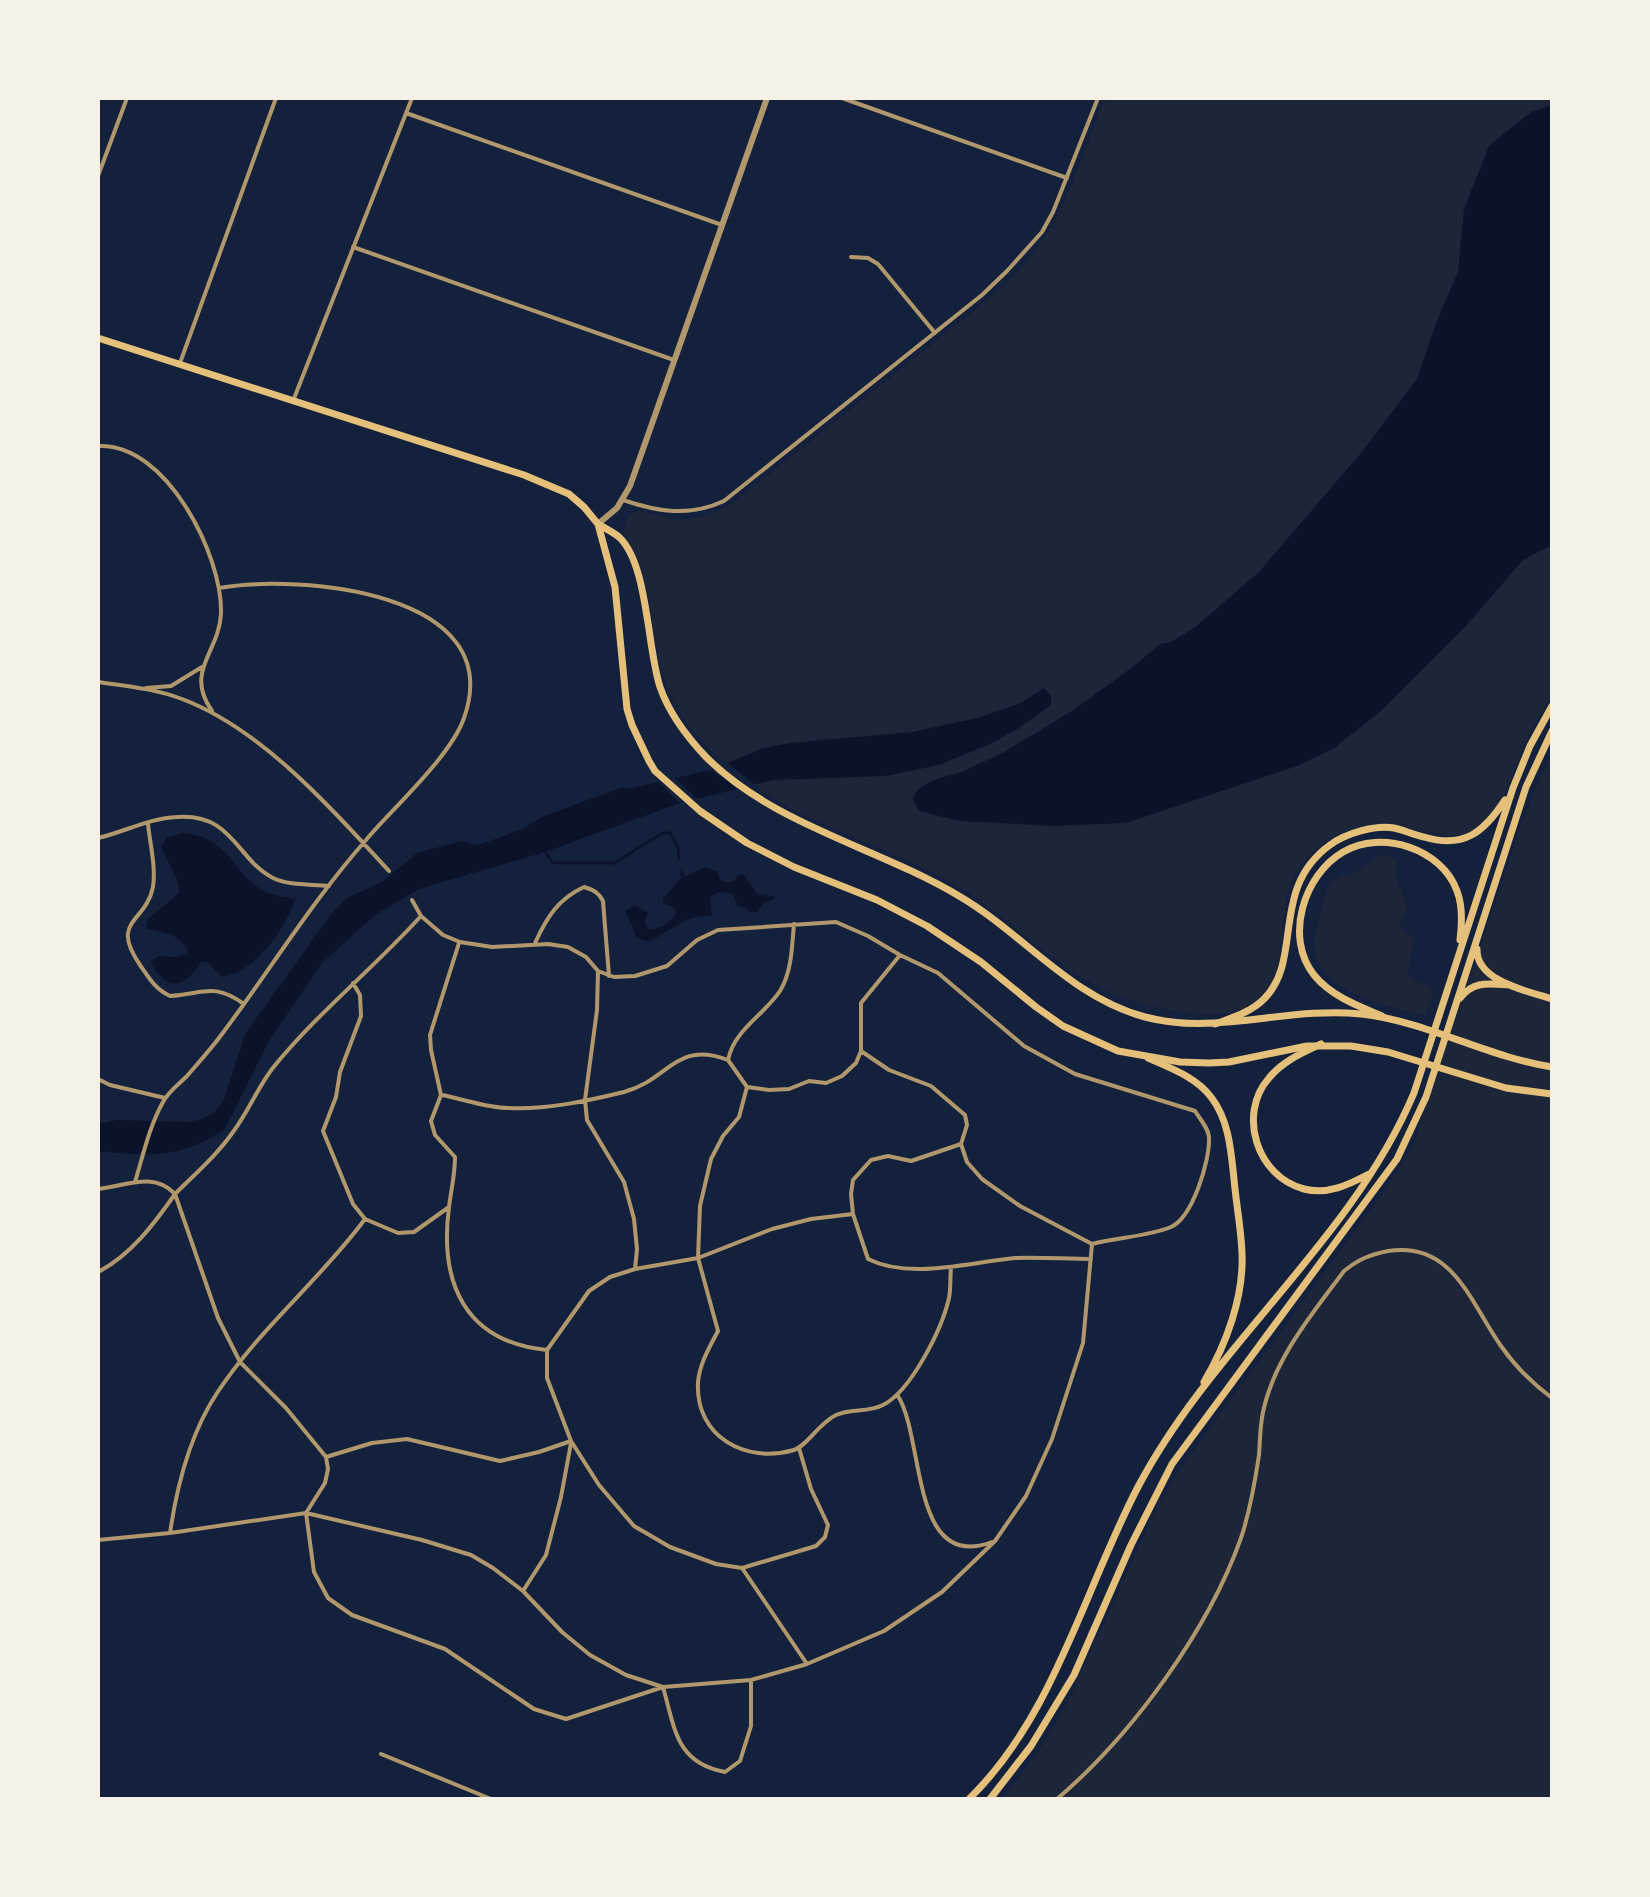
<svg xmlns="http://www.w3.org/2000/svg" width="1650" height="1897" viewBox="0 0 1650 1897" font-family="'IBM Plex Sans',sans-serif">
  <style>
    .green { fill: #1d2539 }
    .water { fill: #0b132b }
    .pier { fill: #14213d }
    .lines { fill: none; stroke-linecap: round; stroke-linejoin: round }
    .stream { stroke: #0b132b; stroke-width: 3 }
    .minor { stroke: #b1986c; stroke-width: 4 }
    .tertiary { stroke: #b1986c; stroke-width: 6 }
    .primary { stroke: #e5c07b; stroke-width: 7 }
    .trunk { stroke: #e5c07b; stroke-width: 7 }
  </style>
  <rect width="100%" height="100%" fill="#14213d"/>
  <path class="green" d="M1105 98H1552V695C1540 714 1529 733 1521 753 1513 771 1508 793 1496 808 1465 852 1440 832 1399 826 1372 823 1346 828 1324 843 1256 892 1306 961 1255 1002 1239 1015 1216 1015 1197 1013 1156 1010 1118 999 1083 978 1036 950 999 909 951 882 902 855 848 836 797 812 743 781 682 739 663 676 653 642 653 607 643 573 639 558 628 544 623 529L628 517 639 510C647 512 655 515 664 517 687 524 710 516 731 505L1006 285C1061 231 1078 167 1105 98Z
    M1552 751V1799H1001C1028 1770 1049 1737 1068 1702L1159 1502 1178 1472 1381 1196 1413 1146 1524 817Z
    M1384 853 1397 861 1395 873 1408 910 1400 921 1402 929 1414 939 1407 976 1434 989 1425 1016C1386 1004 1308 993 1315 936 1315 932 1318 929 1319 925 1320 921 1319 917 1320 913 1322 903 1327 894 1329 883L1342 875 1350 876Z"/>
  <path class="water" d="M1552 105 1550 546 1523 560 1464 628 1381 711 1334 748 1297 766 1126 823 1055 826 960 821 919 811 913 799 917 790 933 780 962 772 1004 752 1072 711 1130 669 1160 644 1171 642 1194 628 1258 573 1361 453 1417 379 1436 323 1458 272 1464 209 1489 146 1531 112Z
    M1044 688 1051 696V705L1019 728 990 744 939 765 886 776 773 780 680 803 545 852 419 889 375 915 322 963 269 1041 224 1130C179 1159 149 1156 98 1151V1124L117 1120 189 1122 202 1119 214 1113 224 1100 245 1034 332 913 347 898 382 882 417 853 462 841 474 845 484 843 522 829 544 816 623 787 628 789 710 770 764 748 790 743 912 732 977 718 1021 703Z
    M184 833C231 838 230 872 264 891 273 896 286 897 295 899 286 929 255 972 222 977L206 961 200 963C184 990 165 991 151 962L158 956 177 957 188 952C181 933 164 934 146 928L148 919 179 893C179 876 167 863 161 846L167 837Z
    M705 867 718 872 719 878 724 882H732L739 875H744L757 894 774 896V899L764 903 756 912 752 913 745 907 737 906 733 894 719 892 710 897 712 915 690 918 649 942 637 938 625 911 635 905 648 913 645 921 647 929C658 931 673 922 676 912L673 907 663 903V899L680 879Z"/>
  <path class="pier" d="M725 761 759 788 741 792 707 767Z
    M670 774 702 803 685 807 653 778Z"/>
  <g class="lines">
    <path class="stream" d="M545 852 552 862 557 863H614L663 833H670L678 847 679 859
      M682 872 683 878"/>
    <path class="minor" d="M842 98 1067 178
      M406 113 722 225
      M98 176 127 98
      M353 247 674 360
      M851 257 868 258 878 264 935 333
      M180 363 276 98
      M293 401 412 98
      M98 446C166 442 223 556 221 614 219 653 184 671 212 711
      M623 500C658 512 689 517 724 501L982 295 1007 271 1042 232 1053 212 1098 98
      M98 682C126 686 156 689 182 699 262 729 332 809 389 871
      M146 688 171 686 202 667
      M148 824C150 844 156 866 153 887 146 923 109 920 140 965 149 978 155 989 170 996 204 994 213 982 244 1004
      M98 838C124 832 150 818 177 817 233 813 236 859 273 878 289 886 312 884 329 886
      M794 924C792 945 792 972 780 991 763 1016 734 1030 728 1060L747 1087 769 1090 789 1089 809 1081 826 1083 842 1076 856 1063 861 1051V1003L900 955
      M459 943 430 1035 431 1050 441 1095 431 1121 435 1135 455 1157C455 1175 451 1190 449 1207 439 1283 465 1342 547 1350
      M535 943C547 917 558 899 584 887 594 890 599 893 603 901L609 976
      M598 971 597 1010 585 1100 587 1120 624 1182 634 1219 637 1249 635 1269
      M353 983 360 995 361 1016 340 1072 336 1097 323 1131 353 1204 365 1219 398 1233 414 1232 449 1207
      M861 1051 889 1070 931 1086 965 1115 967 1125 961 1144 967 1162 982 1179 1020 1206 1092 1244
      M98 1079 110 1085 165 1098
      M747 1087 739 1117 723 1136 711 1159 700 1206 698 1258 718 1331C709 1348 700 1363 698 1382 695 1437 746 1464 794 1450 807 1446 819 1423 836 1415 850 1408 868 1413 883 1405 911 1391 942 1329 949 1298 951 1288 950 1277 951 1267
      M442 1095C463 1099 487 1108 508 1108 546 1110 587 1101 624 1092 669 1080 675 1040 728 1060
      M961 1144 911 1161 888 1156 871 1160 853 1180 851 1194 853 1214 868 1259C910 1280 970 1262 1015 1258 1040 1257 1066 1259 1091 1259
      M135 1182C143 1156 149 1127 163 1102 168 1092 179 1084 187 1076 199 1062 211 1049 222 1034 270 970 313 900 366 840 393 808 451 756 464 718 509 591 299 574 219 588
      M98 1189C125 1186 154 1171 175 1194 195 1174 217 1155 233 1132 248 1112 257 1089 272 1069 317 1013 373 969 421 916
      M175 1194 218 1318 240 1362 286 1408 326 1457 328 1469 325 1483 306 1513 314 1572 328 1598 352 1615 445 1649 534 1709 566 1719 663 1687C675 1729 676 1763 725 1772L740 1761 751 1726V1680
      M98 1272C131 1255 154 1224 175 1194
      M98 1311V1329
      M898 1396C925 1439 910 1573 992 1542
      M799 1448 811 1489 828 1525 825 1537 816 1546 742 1568 716 1564 670 1547 634 1526 599 1485 571 1441 547 1378V1350L589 1291 610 1277 635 1269 698 1258 772 1229 811 1219 853 1214
      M326 1457 372 1443 407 1439 500 1461 539 1452 571 1441
      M170 1533C177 1485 190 1434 217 1393 259 1329 320 1280 365 1219
      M98 1540 170 1533 306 1513 422 1540 471 1555 493 1568 523 1591 562 1632 590 1655 626 1675 663 1687 751 1680 807 1664 884 1631 942 1592 995 1541 1026 1496 1052 1439 1083 1343 1092 1244C1118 1237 1146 1237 1171 1227 1193 1217 1210 1160 1209 1138 1209 1129 1200 1119 1195 1111L1075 1074 1024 1046 938 973 900 955 868 936 836 922 718 930 697 940 667 966 635 976 614 977 598 971 586 957 568 947 548 944 492 947 460 942 443 935 421 916 412 900
      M742 1568 807 1664
      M523 1591 546 1555 561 1497 571 1443
      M381 1754 491 1799
      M1057 1799C1132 1735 1208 1631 1241 1538 1250 1511 1255 1482 1259 1455 1260 1441 1260 1426 1263 1412 1274 1359 1312 1314 1344 1271 1359 1259 1369 1255 1388 1251 1453 1241 1470 1302 1501 1346 1515 1366 1533 1384 1552 1398"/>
    <path class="tertiary" d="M598 524 617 508 630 486 767 98"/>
    <path class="primary" d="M98 338 524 475 569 494 584 507 598 524 615 587 627 709 632 725 649 761 655 771 700 811 747 843 794 867 877 900 927 926 981 962 1036 1007 1063 1026 1118 1051 1180 1062 1209 1063 1229 1062 1307 1046H1351L1388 1052 1506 1088 1552 1094
      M598 524C604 528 613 532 619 537 648 564 647 647 660 687 669 713 687 737 706 757 775 826 877 847 959 896 1024 934 1070 997 1145 1017 1217 1036 1288 1006 1361 1014 1426 1021 1487 1057 1552 1067"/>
    <path class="trunk" d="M1477 949C1476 981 1527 991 1552 999
      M1460 998C1474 980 1489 984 1510 985
      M1382 1016C1358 1006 1331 996 1314 975 1284 937 1304 875 1343 852 1382 829 1442 849 1457 891 1463 906 1462 924 1460 940
      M1215 1024C1232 1018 1251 1012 1264 999 1304 959 1269 889 1330 845 1346 833 1375 825 1394 828 1404 830 1414 835 1424 837 1464 849 1484 832 1505 800
      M1321 1044C1302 1053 1283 1061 1269 1078 1237 1114 1257 1177 1304 1189 1328 1195 1348 1185 1369 1174
      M1148 1058C1170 1068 1196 1077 1211 1097 1229 1120 1231 1151 1234 1179 1236 1203 1241 1228 1242 1253 1244 1297 1226 1345 1204 1382
      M969 1799C1055 1715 1084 1589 1139 1485 1214 1344 1351 1242 1414 1093L1513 788 1530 746 1552 706
      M990 1799 1031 1746 1074 1675 1131 1545 1172 1464 1397 1159 1426 1097 1526 787 1552 731"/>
  </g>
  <rect width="1650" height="1897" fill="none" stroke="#f6f1e7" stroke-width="200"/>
</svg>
